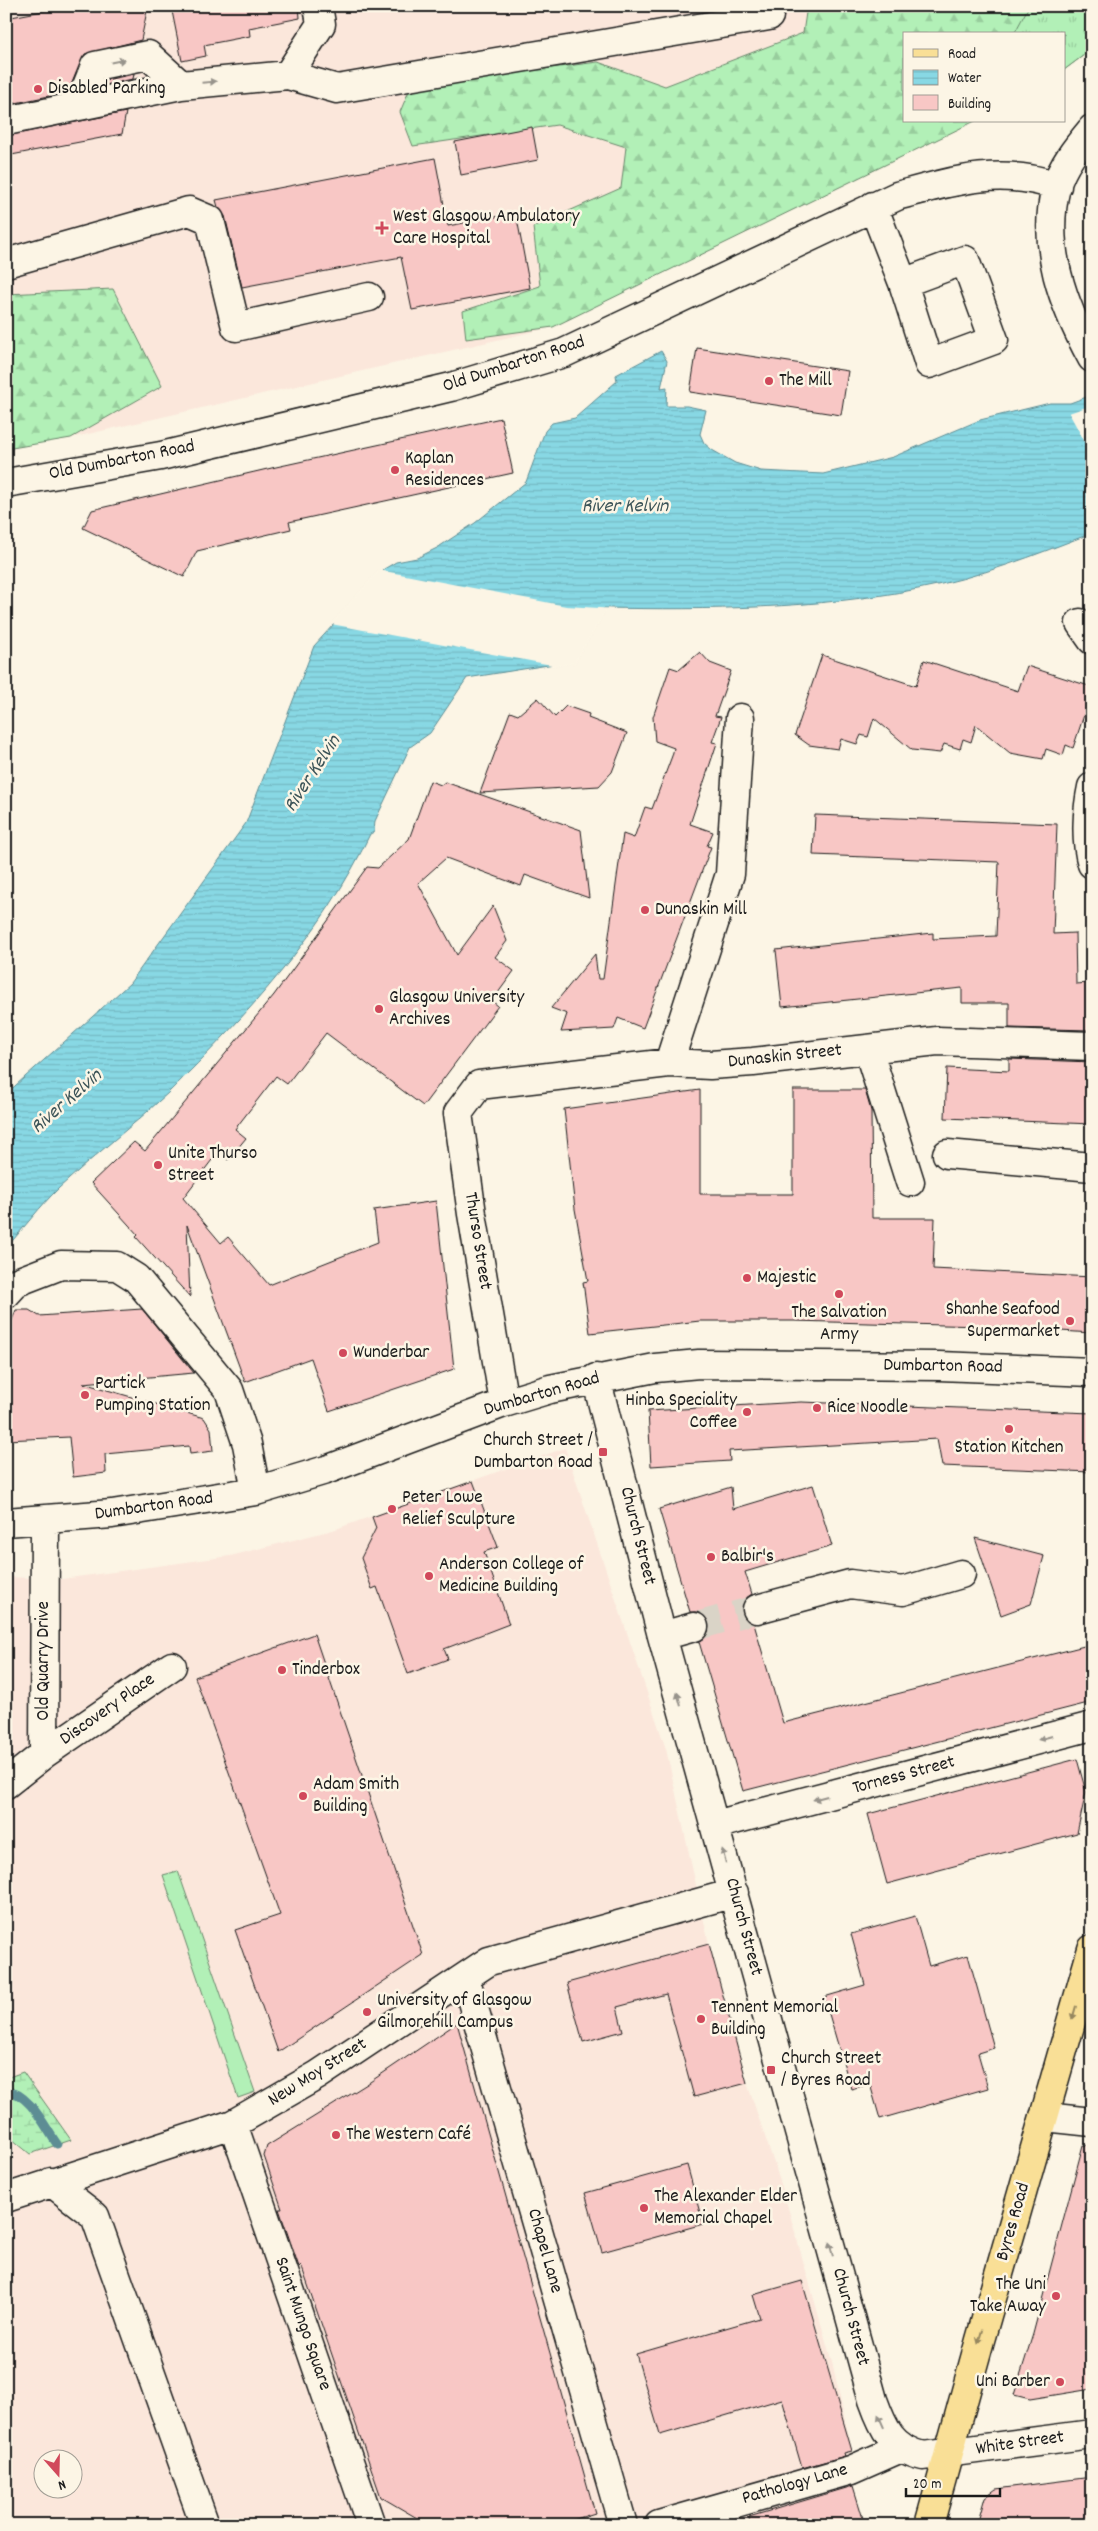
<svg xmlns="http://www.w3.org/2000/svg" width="1098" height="2531" viewBox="0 0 1098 2531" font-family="Dekko,sans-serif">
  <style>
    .built { fill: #fbe7db; fill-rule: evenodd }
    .grass { fill: #b2f0b7; stroke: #67866a }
    .forest { fill: url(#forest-firs); stroke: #67866a }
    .wetland { fill: url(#wetland-marsh); stroke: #67866a }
    .park { fill: url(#park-tufts); stroke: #67866a }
    .water { fill: url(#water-rules); stroke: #5d8d94 }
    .pier { fill: #fcf5e5 }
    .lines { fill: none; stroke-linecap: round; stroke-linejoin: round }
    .stream { stroke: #5d8d94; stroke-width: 9 }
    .building { fill: #f8c7c5; stroke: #1c1c1c }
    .minor-tunnel { stroke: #dad4c7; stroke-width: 28; stroke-dasharray: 28 14; stroke-linecap: butt }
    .minor-casing { stroke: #1c1c1c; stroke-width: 31 }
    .major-casing { stroke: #1c1c1c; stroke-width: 31 }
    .minor { stroke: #fcf5e5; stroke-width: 28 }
    .major { stroke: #f9df96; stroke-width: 28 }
    .oneway { fill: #97938b }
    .oneway2 { fill: #96875f }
    .poi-dot { fill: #d1495b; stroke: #fcf5e5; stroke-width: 2 }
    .labels { text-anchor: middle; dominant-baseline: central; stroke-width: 5; stroke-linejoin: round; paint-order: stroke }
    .poi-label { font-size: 19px; fill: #1c1c1c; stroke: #fcf5e5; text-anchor: start }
    .street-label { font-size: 19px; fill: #1c1c1c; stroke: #fcf5e5 }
    .water-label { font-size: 20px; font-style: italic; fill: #3c5458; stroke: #fcf5e5 }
  </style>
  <defs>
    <pattern id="forest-firs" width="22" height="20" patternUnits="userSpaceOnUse" patternTransform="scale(1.25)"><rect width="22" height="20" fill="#b2f0b7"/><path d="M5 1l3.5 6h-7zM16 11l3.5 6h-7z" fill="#98cd9d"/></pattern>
    <pattern id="wetland-marsh" width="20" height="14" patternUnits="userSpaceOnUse" patternTransform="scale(1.25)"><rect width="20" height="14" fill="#b2f0b7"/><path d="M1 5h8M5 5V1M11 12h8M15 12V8" fill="none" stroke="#98cd9d"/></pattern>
    <pattern id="park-tufts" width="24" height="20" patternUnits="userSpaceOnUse" patternTransform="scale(1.25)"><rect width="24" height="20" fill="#b2f0b7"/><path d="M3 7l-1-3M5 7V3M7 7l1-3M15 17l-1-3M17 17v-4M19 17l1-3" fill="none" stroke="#98cd9d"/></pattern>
    <pattern id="water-rules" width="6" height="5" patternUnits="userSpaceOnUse" patternTransform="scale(1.25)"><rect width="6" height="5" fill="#88d8e4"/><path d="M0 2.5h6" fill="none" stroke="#75b9c3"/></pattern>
  </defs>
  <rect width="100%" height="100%" fill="#fcf5e5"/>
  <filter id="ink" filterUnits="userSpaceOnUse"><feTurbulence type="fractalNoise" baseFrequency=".02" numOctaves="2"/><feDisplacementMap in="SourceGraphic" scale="10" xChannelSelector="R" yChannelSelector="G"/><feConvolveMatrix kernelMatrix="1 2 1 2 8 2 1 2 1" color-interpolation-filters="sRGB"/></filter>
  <g filter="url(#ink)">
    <path class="built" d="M6 6H1029L904 34V121L962 128 553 327 71 438 6 449Z
      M565 1448 666 1749 709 1944 746 2080 783 2190 833 2366 852 2451 855 2492 865 2525H6V1577L62 1579 230 1556 333 1530ZM42 2458H72V2488H42Z"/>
    <path class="grass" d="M178 1871 255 2092 238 2098 163 1875Z"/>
    <path class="forest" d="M807 6H1092V49L1064 70V34H904V121H975L553 327 466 339 463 311 540 286 533 227 621 188 626 147 557 125 413 146 400 112 411 86 598 62 665 86 803 33Z
      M113 289 162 386 71 438 6 449V294Z"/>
    <path class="wetland" d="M23 2072 71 2140 30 2154 6 2134V2078Z"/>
    <path class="park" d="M1029 6H1092V49L1064 70V34H1014Z"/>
    <path class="water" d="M661 351 667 361 661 388 667 387 666 406H687L706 410 700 434 704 443 712 450 735 463 761 471 823 474 893 457 980 420 1050 403H1070L1092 395V533C1035 555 978 578 918 589 814 609 710 610 604 608L573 661 467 678 430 733 410 747 375 821 374 832 370 834C323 934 246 1016 168 1093 133 1126 94 1155 59 1188 40 1206 24 1228 6 1248V1094L130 983 246 823 314 646 384 569 396 562 417 558 437 548 475 523 526 482 545 431 552 423 575 418 617 381 616 375Z"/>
    <path class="pier" d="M1092 405V455L1069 413Z
      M379 570 566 606 650 611 606 610 575 663 557 666 331 624Z"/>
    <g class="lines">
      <path class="stream" d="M6 2091C29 2092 45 2127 57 2144"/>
    </g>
    <path class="building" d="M69 6H148L141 40 85 54 68 92 6 105V18Z
      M171 6H299L300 18 249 28 250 36 204 45 206 56 182 61Z
      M134 74 133 79 104 85 106 80Z
      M126 112 122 134 6 156V136Z
      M532 127 538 160 461 175 455 142Z
      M435 158 448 226 516 213 530 288 412 310 401 257 242 287 225 216 218 207 216 200Z
      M697 348 848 371 841 415 690 392Z
      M501 418 513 473 289 522 291 529 197 551 184 577 83 528 92 510 276 467Z
      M700 652 710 663 731 671 715 716 721 717 712 742 717 743 690 824 713 832 707 846 711 847 643 1028 618 1018 614 1029 561 1032 567 1014 551 1008 595 954 598 979H603L623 834 634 838 645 807 652 809 672 756 674 748 655 741 653 717 670 667 679 670Z
      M822 655 916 686 924 660 1018 691 1027 666 1092 687V691L1073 748 1066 745 1063 755 1046 749 1043 759 1010 753 976 725 971 742 963 739 960 749 944 744 940 753 912 750 874 718 868 737 861 735 857 744 841 739 838 749 809 745 795 735Z
      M538 698 555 717 566 706 589 714 588 718 627 733 612 772 599 786 480 793 510 712 518 715Z
      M430 781 441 785 445 782 581 830 589 898 525 875 521 886 446 858 418 883 457 955 493 906 507 941 495 957 514 971 492 1001 498 1006 423 1106 326 1033 287 1084 276 1076 235 1129 246 1138 228 1160 218 1152 183 1198 221 1243 228 1237 269 1285 378 1242 374 1210 436 1201 454 1369 329 1411 311 1358 245 1382 187 1225 190 1297 136 1237 138 1235 91 1183 134 1142 145 1151 274 995 367 867 378 868 409 839Z
      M815 815 1057 824 1053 934 1075 933 1076 984 1089 983 1091 1030 1009 1028V1003H962V988L782 1007 776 950 933 933V939L996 936 999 862 813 855Z
      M1009 1059 1092 1062V1124L945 1118 947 1068 1009 1071Z
      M700 1090V1194H793V1090H865L871 1111 872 1218H935L933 1269 1092 1277V1333L982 1326 793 1321H700L590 1333 583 1282 588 1281 575 1209 564 1109Z
      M142 1309 194 1373 83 1383 204 1418 211 1429 213 1451 190 1454 189 1446 105 1454 106 1473 73 1477 69 1437 6 1440V1335L16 1310H29L39 1316Z
      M801 1402 1092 1413V1472L942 1466 937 1439 729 1451 730 1461 651 1466 648 1411Z
      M473 1481 498 1547 484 1552 509 1624 444 1649 448 1659 408 1674 377 1587 372 1589 361 1558 376 1528 372 1517Z
      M813 1485 832 1546 745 1572 752 1594 746 1598 742 1605V1613L746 1620 754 1624 783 1723 1092 1644V1702L743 1791 699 1642 705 1638 709 1631V1622L705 1616 698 1612H690L659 1509 731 1487 733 1509Z
      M975 1538 1044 1556 1031 1604 1001 1615Z
      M314 1634 423 1955 278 2052 235 1930 280 1915 195 1677Z
      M1077 1759 1086 1792 1077 1833 887 1884 868 1814Z
      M915 1916 929 1966 968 1955 994 2048 978 2053 988 2088 880 2119 870 2084 851 2089 824 1997 865 1985 851 1934Z
      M709 1944 747 2083 694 2097 666 1994 617 2007 623 2031 583 2042 567 1983Z
      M457 2023 595 2513 557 2525H429L381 2497 301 2265 299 2267 279 2209H282L264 2156 267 2146 367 2084Z
      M1083 2145 1092 2146V2389L1030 2399 1014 2395 1033 2334Z
      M687 2165 703 2224 602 2252 585 2193Z
      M802 2281 852 2451 844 2453 845 2456 802 2468 782 2399 660 2435 636 2354 760 2318 753 2295Z
      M1092 2477V2525H977L985 2497 996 2489Z
      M853 2486 865 2525H750L749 2517Z"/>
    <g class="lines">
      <path class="minor-tunnel" d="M694 1627 757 1609"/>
      <defs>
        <path id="minor" d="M288 75 337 89 769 16
          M79 106 95 66 148 55 181 85
          M6 121 181 85 288 75 321 24 318 6
          M1092 129C1078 146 1062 165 1056 187 1041 247 1063 305 1092 358
          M873 206 903 283 929 364 994 340 965 260 903 283
          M6 263 189 211 210 220 236 327 369 297
          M6 483 161 456 451 387 564 353 897 196C952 181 1001 166 1057 186
          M1080 623 1092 640
          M1092 787C1087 810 1085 841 1092 864
          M868 1049 910 1182
          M669 1063 730 874 740 718
          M947 1154 1092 1167
          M6 1294 17 1282 61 1265 117 1266 136 1278 229 1390 247 1444 256 1491
          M596 1378 662 1636 873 2400C883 2428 892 2449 923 2456L1092 2434
          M504 1403 472 1214 458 1113 479 1085 669 1063 710 1065 753 1062 937 1041 1092 1046
          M6 1522 112 1514 256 1491 326 1470 504 1403 550 1389 655 1368 699 1364 939 1366 1092 1372
          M757 1609 850 1584 903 1591 961 1574
          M662 1636 694 1627
          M44 1754 172 1666
          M6 1784 44 1754 45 1520
          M715 1825 1092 1726
          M465 1977 623 2525
          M1045 2117 1092 2122
          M233 2124 371 2525
          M51 2182 95 2216 205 2525
          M6 2198 233 2124 318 2075 489 1961 734 1893
          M659 2525 851 2470 901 2448"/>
        <path id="major" d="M929 2525 980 2340 1092 1949"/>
      </defs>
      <use href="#minor" class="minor-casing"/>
      <use href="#major" class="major-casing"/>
      <use href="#minor" class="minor"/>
      <use href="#major" class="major"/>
    </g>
    <defs><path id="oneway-solid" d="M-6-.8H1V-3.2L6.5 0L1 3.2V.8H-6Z" transform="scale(1.25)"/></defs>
    <g class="oneway">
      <use href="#oneway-solid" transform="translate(118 61) rotate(-11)"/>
      <use href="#oneway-solid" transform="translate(209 82) rotate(-5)"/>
      <use href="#oneway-solid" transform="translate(679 1699) rotate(-105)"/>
      <use href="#oneway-solid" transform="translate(1045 1738) rotate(165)"/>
      <use href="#oneway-solid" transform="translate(820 1798) rotate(165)"/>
      <use href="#oneway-solid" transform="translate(724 1856) rotate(-105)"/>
      <use href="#oneway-solid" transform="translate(831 2249) rotate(-105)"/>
      <use href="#oneway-solid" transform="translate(881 2421) rotate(-114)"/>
    </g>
    <g class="oneway2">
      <use href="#oneway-solid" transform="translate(1074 2013) rotate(106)"/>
      <use href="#oneway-solid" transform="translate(980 2337) rotate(106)"/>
    </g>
  </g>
  <g class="poi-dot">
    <circle cx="38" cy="89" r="5"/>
    <path d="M379.5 220.5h5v5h5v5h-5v5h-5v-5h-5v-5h5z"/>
    <circle cx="769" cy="381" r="5"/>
    <circle cx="395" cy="470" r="5"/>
    <circle cx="645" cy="910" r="5"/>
    <circle cx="379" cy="1009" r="5"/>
    <circle cx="158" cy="1165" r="5"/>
    <circle cx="747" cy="1278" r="5"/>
    <circle cx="839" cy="1294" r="5"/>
    <circle cx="1070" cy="1321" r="5"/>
    <circle cx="343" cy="1353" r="5"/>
    <circle cx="85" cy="1395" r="5"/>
    <circle cx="817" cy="1408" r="5"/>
    <circle cx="747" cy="1412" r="5"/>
    <circle cx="1009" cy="1429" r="5"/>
    <rect x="598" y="1447" width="10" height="10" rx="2.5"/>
    <circle cx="392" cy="1509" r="5"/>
    <circle cx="711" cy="1557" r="5"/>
    <circle cx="429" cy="1576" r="5"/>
    <circle cx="282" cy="1670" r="5"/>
    <circle cx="303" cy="1796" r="5"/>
    <circle cx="367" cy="2012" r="5"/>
    <circle cx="701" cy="2019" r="5"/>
    <rect x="766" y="2065" width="10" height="10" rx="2.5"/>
    <circle cx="336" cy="2135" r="5"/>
    <circle cx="644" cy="2208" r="5"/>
    <circle cx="1056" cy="2296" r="5"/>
    <circle cx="1060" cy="2382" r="5"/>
  </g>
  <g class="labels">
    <g class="poi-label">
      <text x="48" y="89">Disabled Parking</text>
      <text x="393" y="217">West Glasgow Ambulatory<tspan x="393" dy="22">Care Hospital</tspan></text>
      <text x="779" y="381">The Mill</text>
      <text x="405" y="459">Kaplan<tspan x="405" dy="22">Residences</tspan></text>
      <text x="655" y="910">Dunaskin Mill</text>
      <text x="389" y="998">Glasgow University<tspan x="389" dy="22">Archives</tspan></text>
      <text x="168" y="1154">Unite Thurso<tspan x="168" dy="22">Street</tspan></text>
      <text x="757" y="1278">Majestic</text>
      <text x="1060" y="1310" text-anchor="end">Shanhe Seafood<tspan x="1060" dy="22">Supermarket</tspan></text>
      <text x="839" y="1313" text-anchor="middle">The Salvation<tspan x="839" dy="22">Army</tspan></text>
      <text x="353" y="1353">Wunderbar</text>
      <text x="95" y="1384">Partick<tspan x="95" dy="22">Pumping Station</tspan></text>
      <text x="737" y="1401" text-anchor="end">Hinba Speciality<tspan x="737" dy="22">Coffee</tspan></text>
      <text x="827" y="1408">Rice Noodle</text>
      <text x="593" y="1441" text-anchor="end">Church Street /<tspan x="593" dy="22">Dumbarton Road</tspan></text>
      <text x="1009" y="1448" text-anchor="middle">Station Kitchen</text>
      <text x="402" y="1498">Peter Lowe<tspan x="402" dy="22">Relief Sculpture</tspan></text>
      <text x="721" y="1557">Balbir's</text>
      <text x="439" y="1565">Anderson College of<tspan x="439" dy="22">Medicine Building</tspan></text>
      <text x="292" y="1670">Tinderbox</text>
      <text x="313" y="1785">Adam Smith<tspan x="313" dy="22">Building</tspan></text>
      <text x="377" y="2001">University of Glasgow<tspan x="377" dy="22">Gilmorehill Campus</tspan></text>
      <text x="711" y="2008">Tennent Memorial<tspan x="711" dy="22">Building</tspan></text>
      <text x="781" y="2059">Church Street<tspan x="781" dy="22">/ Byres Road</tspan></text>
      <text x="346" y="2135">The Western Café</text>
      <text x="654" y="2197">The Alexander Elder<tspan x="654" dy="22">Memorial Chapel</tspan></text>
      <text x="1046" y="2285" text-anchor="end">The Uni<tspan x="1046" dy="22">Take Away</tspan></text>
      <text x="1050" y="2382" text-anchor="end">Uni Barber</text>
    </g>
    <g class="street-label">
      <text transform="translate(514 365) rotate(-18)">Old Dumbarton Road</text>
      <text transform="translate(122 461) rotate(-11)">Old Dumbarton Road</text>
      <text transform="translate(785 1057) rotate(-6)">Dunaskin Street</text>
      <text transform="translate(477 1241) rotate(81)">Thurso Street</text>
      <text transform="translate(943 1367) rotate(1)">Dumbarton Road</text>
      <text transform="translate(542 1395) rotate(-16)">Dumbarton Road</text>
      <text transform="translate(154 1507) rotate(-8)">Dumbarton Road</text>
      <text transform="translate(637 1536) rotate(76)">Church Street</text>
      <text transform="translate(44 1661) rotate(-90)">Old Quarry Drive</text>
      <text transform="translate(108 1710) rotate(-35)">Discovery Place</text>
      <text transform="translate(904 1776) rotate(-15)">Torness Street</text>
      <text transform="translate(743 1927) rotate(75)">Church Street</text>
      <text transform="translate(318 2073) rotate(-32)">New Moy Street</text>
      <text transform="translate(1014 2222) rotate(-74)">Byres Road</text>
      <text transform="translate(544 2251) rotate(74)">Chapel Lane</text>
      <text transform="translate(850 2317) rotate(75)">Church Street</text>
      <text transform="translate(302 2324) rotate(71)">Saint Mungo Square</text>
      <text transform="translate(1020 2444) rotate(-8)">White Street</text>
      <text transform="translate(795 2485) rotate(-16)">Pathology Lane</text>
    </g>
    <g class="water-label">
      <text x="625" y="507">River Kelvin</text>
      <text transform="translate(313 774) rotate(-57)">River Kelvin</text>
      <text transform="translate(67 1102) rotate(-41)">River Kelvin</text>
    </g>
  </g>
  <rect width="1098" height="2531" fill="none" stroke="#fcf5e5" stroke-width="25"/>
  <rect x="12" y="12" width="1073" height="2506" fill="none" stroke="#1c1c1c" stroke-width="2" filter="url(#ink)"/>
  <rect x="903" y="32" width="162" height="90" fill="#fcf5e5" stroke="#a29e95"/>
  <rect x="913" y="49" width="25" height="8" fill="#f9df96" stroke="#a29e95"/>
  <text x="948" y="58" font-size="15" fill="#1c1c1c">Road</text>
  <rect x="913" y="70" width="25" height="15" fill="url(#water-rules)" stroke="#a29e95"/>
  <text x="948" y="82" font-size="15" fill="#1c1c1c">Water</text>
  <rect x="913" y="95" width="25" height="15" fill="#f8c7c5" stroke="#a29e95"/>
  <text x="948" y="108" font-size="15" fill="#1c1c1c">Building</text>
  <g transform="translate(58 2474) rotate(160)"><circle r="24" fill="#fcf5e5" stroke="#a29e95"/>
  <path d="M0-4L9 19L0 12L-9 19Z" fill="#d1495b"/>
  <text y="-8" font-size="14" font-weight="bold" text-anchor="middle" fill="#1c1c1c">N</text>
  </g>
  <path d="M906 2488v8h94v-8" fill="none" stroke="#1c1c1c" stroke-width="2.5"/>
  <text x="913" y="2488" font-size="15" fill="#1c1c1c" stroke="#fcf5e5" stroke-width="4" paint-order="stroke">20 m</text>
</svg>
